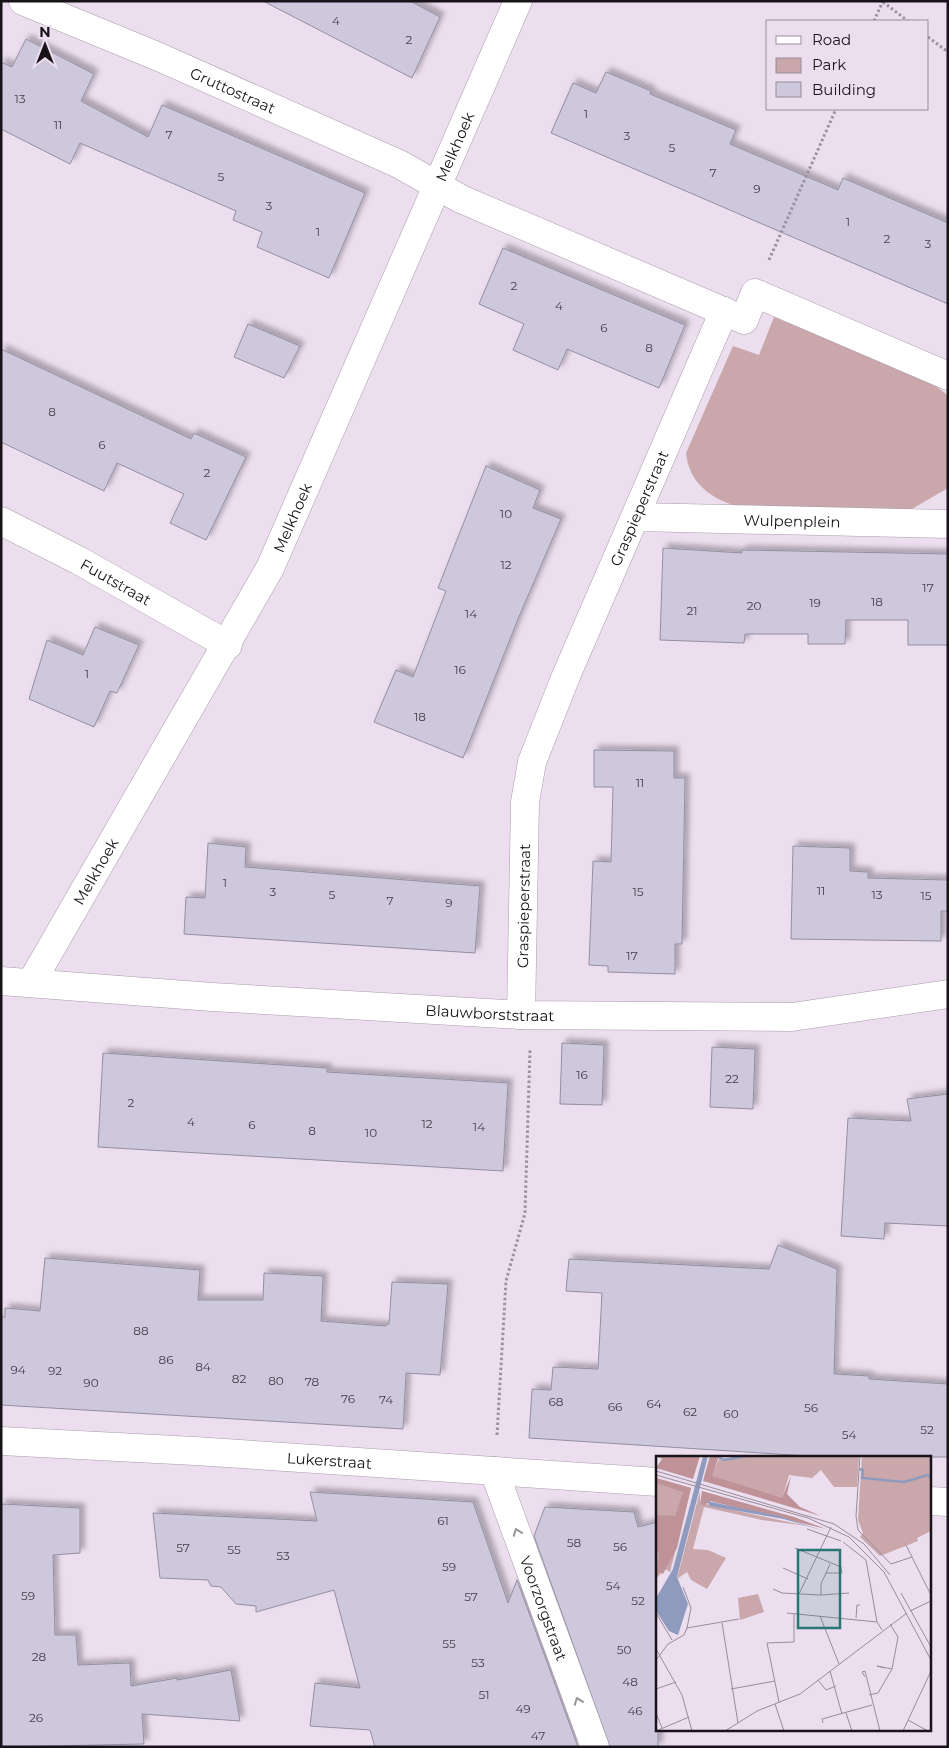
<svg xmlns="http://www.w3.org/2000/svg" width="949" height="1748" viewBox="0 0 949 1748" font-family="Montserrat,sans-serif">
  <style>
    .green { fill: #c9a7aa }
    .building { fill: #cdc8dc; stroke: #938fa2; filter: url(#shadow) }
    .lines { fill: none; stroke-linecap: round; stroke-linejoin: round }
    .minor-casing { stroke: #a99bab; stroke-width: 29 }
    .path { stroke: #9c929f; stroke-width: 3; stroke-dasharray: 2.5 2.5; stroke-linecap: butt }
    .minor { stroke: #fff; stroke-width: 28 }
    .oneway { stroke: #979598 }
    .labels { text-anchor: middle; dominant-baseline: central; stroke-width: 4; stroke-linejoin: round; paint-order: stroke }
    .number-label { font-size: 12px; fill: #45404a }
    .street-label { font-size: 15px; fill: #181319; stroke: #ecdeef }
    .inset-river { fill: none; stroke: #8f9bbe; stroke-width: 2.5 }
    .inset-road { fill: none; stroke: #978d99; stroke-width: 1 }
    .view { fill: #2b7574; fill-opacity: 0.15; stroke: #2b7574; stroke-width: 2.5 }
    .inset-edge { fill: none; stroke: #181319; stroke-width: 2.5 }
  </style>
  <defs>
    <filter id="shadow"><feDropShadow dx="4.5" dy="-4.5" stdDeviation="2.5" flood-color="#0004"/></filter>
  </defs>
  <rect width="100%" height="100%" fill="#ecdeef"/>
  <path class="green" d="M774 317 926 379 945 393 948 398V488L910 510 739 507C711 499 689 483 686 453L733 346 759 355Z"/>
  <path class="building" d="M263 1H410L440 17 412 78Z
    M26 39 94 74 81 101 148 137 162 105 365 193 329 278 257 247 262 232 233 220 236 211 80 143 70 164 1 129V62L12 67Z
    M606 72 651 91 650 94 736 130 730 144 838 190 843 178 948 223V304L551 133 573 83 596 93Z
    M503 248 685 325 659 388 567 349 558 370 513 350 524 324 479 304Z
    M248 324 300 346 284 378 234 357Z
    M1 349 191 439 194 433 246 457 206 540 170 523 184 494 117 463 104 491 1 442Z
    M486 466 540 490 533 508 561 519 518 619 463 758 374 722 396 670 413 677 446 591 438 588Z
    M663 548 742 553V550L948 554V645H908V620H846L845 644H808V634H745L744 643 660 640Z
    M95 627 139 645 117 693 110 691 94 727 29 699 47 640 83 655Z
    M594 750 674 751V778H685L682 944H675V974L608 972V966L589 965 593 861 611 862 613 787H594Z
    M208 843 246 847 245 867 480 886 475 953 184 934 186 897 205 898Z
    M793 846 850 848V871L868 872V878L948 880V911H941V941L791 939Z
    M562 1043 604 1045 602 1105 560 1104Z
    M712 1047 755 1049 753 1109 710 1107Z
    M103 1053 327 1068V1072L508 1083 503 1171 98 1147Z
    M948 1094V1226L885 1223 884 1239 841 1236 848 1118 911 1121 907 1099Z
    M778 1245 837 1269 834 1374 869 1376V1379L948 1384V1457H823L529 1438 532 1389 551 1390 553 1367 598 1369 602 1293 566 1291 569 1259 769 1269Z
    M45 1258 200 1270 198 1300H263L264 1273 323 1276 321 1321 385 1326 389 1324 392 1282 448 1284 440 1375 406 1373 403 1429 1 1405V1317H5V1308L40 1311Z
    M310 1492 473 1502 508 1603 517 1580 578 1747H375L370 1730 310 1726 315 1683 360 1688 334 1590 256 1612V1606L236 1604 221 1587 211 1586 208 1580 160 1578 153 1513 317 1521Z
    M1 1504 80 1508V1553L53 1555 55 1635H76L78 1665 130 1663 131 1686 177 1678V1680L231 1670 240 1721 142 1714 144 1744 1 1747Z
    M545 1507 634 1512 638 1527 658 1522V1747H610L534 1536Z"/>
  <g class="lines">
    <defs>
      <g id="minor">
        <path id="s1" d="M23 1 159 57 399 164 461 199 744 320 755 293 948 376"/>
        <path id="s2" d="M636 517 948 524"/>
        <path id="s3" d="M1 521 78 560 228 645"/>
        <path id="s4" d="M1 981 212 997 521 1015 792 1017 948 994"/>
        <path id="s5" d="M31 983 270 568 518 1"/>
        <path id="s6" d="M521 1015 525 802 532 762 566 676 724 311"/>
        <path id="s7" d="M1 1441 195 1451 658 1482"/>
        <path id="s8" d="M494 1471 595 1747"/>
        <path d="M930 1501 948 1502"/>
      </g>
    </defs>
    <use href="#minor" class="minor-casing"/>
    <path class="path" d="M883 2 908 21
      M874 21 883 1
      M928 37 948 52
      M769 260 836 109
      M497 1435 506 1281 525 1213 530 1049"/>
    <use href="#minor" class="minor"/>
  </g>
  <defs><path id="oneway-chevron" d="M-2-3.5L2.5 0L-2 3.5" fill="none" stroke-width="1.6" stroke-linecap="round" stroke-linejoin="round" transform="scale(1.25)"/></defs>
  <g class="oneway">
    <use href="#oneway-chevron" transform="translate(517 1532) rotate(-110)"/>
    <use href="#oneway-chevron" transform="translate(578 1701) rotate(-110)"/>
  </g>
  <g class="labels">
    <g class="number-label">
      <text x="336" y="20">4</text>
      <text x="409" y="39">2</text>
      <text x="20" y="98">13</text>
      <text x="586" y="113">1</text>
      <text x="58" y="124">11</text>
      <text x="169" y="134">7</text>
      <text x="627" y="135">3</text>
      <text x="672" y="147">5</text>
      <text x="713" y="172">7</text>
      <text x="221" y="176">5</text>
      <text x="757" y="188">9</text>
      <text x="269" y="205">3</text>
      <text x="848" y="221">1</text>
      <text x="318" y="231">1</text>
      <text x="887" y="238">2</text>
      <text x="928" y="243">3</text>
      <text x="514" y="285">2</text>
      <text x="559" y="305">4</text>
      <text x="604" y="327">6</text>
      <text x="649" y="347">8</text>
      <text x="52" y="411">8</text>
      <text x="102" y="444">6</text>
      <text x="207" y="472">2</text>
      <text x="506" y="513">10</text>
      <text x="506" y="564">12</text>
      <text x="928" y="587">17</text>
      <text x="877" y="601">18</text>
      <text x="815" y="602">19</text>
      <text x="754" y="605">20</text>
      <text x="692" y="610">21</text>
      <text x="471" y="613">14</text>
      <text x="460" y="669">16</text>
      <text x="87" y="673">1</text>
      <text x="420" y="716">18</text>
      <text x="640" y="782">11</text>
      <text x="225" y="882">1</text>
      <text x="821" y="890">11</text>
      <text x="273" y="891">3</text>
      <text x="638" y="891">15</text>
      <text x="332" y="894">5</text>
      <text x="877" y="894">13</text>
      <text x="926" y="895">15</text>
      <text x="390" y="900">7</text>
      <text x="449" y="902">9</text>
      <text x="632" y="955">17</text>
      <text x="582" y="1074">16</text>
      <text x="732" y="1078">22</text>
      <text x="131" y="1102">2</text>
      <text x="191" y="1121">4</text>
      <text x="427" y="1123">12</text>
      <text x="252" y="1124">6</text>
      <text x="479" y="1126">14</text>
      <text x="312" y="1130">8</text>
      <text x="371" y="1132">10</text>
      <text x="141" y="1330">88</text>
      <text x="166" y="1359">86</text>
      <text x="203" y="1366">84</text>
      <text x="18" y="1369">94</text>
      <text x="55" y="1370">92</text>
      <text x="239" y="1378">82</text>
      <text x="276" y="1380">80</text>
      <text x="312" y="1381">78</text>
      <text x="91" y="1382">90</text>
      <text x="348" y="1398">76</text>
      <text x="386" y="1399">74</text>
      <text x="556" y="1401">68</text>
      <text x="654" y="1403">64</text>
      <text x="615" y="1406">66</text>
      <text x="811" y="1407">56</text>
      <text x="690" y="1411">62</text>
      <text x="731" y="1413">60</text>
      <text x="927" y="1429">52</text>
      <text x="849" y="1434">54</text>
      <text x="443" y="1520">61</text>
      <text x="574" y="1542">58</text>
      <text x="620" y="1546">56</text>
      <text x="183" y="1547">57</text>
      <text x="234" y="1549">55</text>
      <text x="283" y="1555">53</text>
      <text x="449" y="1566">59</text>
      <text x="613" y="1585">54</text>
      <text x="28" y="1595">59</text>
      <text x="471" y="1596">57</text>
      <text x="638" y="1600">52</text>
      <text x="449" y="1643">55</text>
      <text x="624" y="1649">50</text>
      <text x="39" y="1656">28</text>
      <text x="478" y="1662">53</text>
      <text x="630" y="1681">48</text>
      <text x="484" y="1694">51</text>
      <text x="523" y="1708">49</text>
      <text x="635" y="1710">46</text>
      <text x="36" y="1717">26</text>
      <text x="538" y="1735">47</text>
    </g>
    <g class="street-label">
      <text stroke="none"><textPath href="#s1" startOffset="228">Gruttostraat</textPath></text>
      <text stroke="none"><textPath href="#s5" startOffset="939">Melkhoek</textPath></text>
      <text stroke="none"><textPath href="#s6" startOffset="529">Graspieperstraat</textPath></text>
      <text stroke="none"><textPath href="#s5" startOffset="534">Melkhoek</textPath></text>
      <text stroke="none"><textPath href="#s2" startOffset="156">Wulpenplein</textPath></text>
      <text stroke="none"><textPath href="#s3" startOffset="130">Fuutstraat</textPath></text>
      <text stroke="none"><textPath href="#s5" startOffset="129">Melkhoek</textPath></text>
      <text stroke="none"><textPath href="#s6" startOffset="109">Graspieperstraat</textPath></text>
      <text stroke="none"><textPath href="#s4" startOffset="490">Blauwborststraat</textPath></text>
      <text stroke="none"><textPath href="#s7" startOffset="329">Lukerstraat</textPath></text>
      <text stroke="none"><textPath href="#s8" startOffset="146">Voorzorgstraat</textPath></text>
    </g>
  </g>
  <g transform="translate(656 1456)">
    <rect width="275" height="275" fill="#ecdeef"/>
    <path d="M97 0H203L201 31H178L165 14 156 22 133 19 126 43 55 20 63 3ZM206 0H275V75L261 82 262 85 224 100 204 81 207 77 202 64ZM0 22 35 32 14 116 9 113 0 123ZM44 35V48L48 50 50 48 151 70 106 64 48 51 37 93 52 94 70 102 51 133 35 124 31 116 21 123ZM102 138 108 156 84 164 82 142Z" fill="#c9a7aa"/>
    <path d="M0 0H44L37 23 0 12 6 3ZM54 0H63L56 20 126 42 135 20 131 38 144 51 165 60 47 25ZM0 22 35 32 21 92 7 118 3 116 0 123 3 96 0 95V59L19 60 27 36 0 27ZM46 35 138 61 170 73 54 45 48 50 44 48Z" fill="#be9297"/>
    <path d="M47 0H52L21 121 32 148 22 179 13 175 0 155V142L17 113ZM51 45 123 60 168 75 128 63 54 50Z" fill="#8f9bbe"/>
    <path class="inset-river" d="M61 0 68 4 90 0M203 13 207 14 206 22 248 26 272 19 275 22"/>
    <path class="inset-road" d="M204 0 200 60 202 74 235 108 256 101M0 15 178 68 208 88 234 119M0 19 152 62 193 81 228 116 275 204M151 73 185 85M187 86 210 104 221 166 226 174M250 89 275 139M139 92 185 111 186 117H170M127 112 152 123M117 133 126 137 165 139 193 137M245 137 275 191M143 138 175 71M165 139V128L174 108M254 155 275 145M0 157 16 184M131 157 221 166M164 160 183 208M200 162 201 149H204M66 167 82 267M31 172 83 163M0 193 26 239 36 275M0 204 12 188 28 179 31 172 35 152 27 131M228 212 221 210 236 213M174 215 186 258M209 221 206 216 209 215 224 275M162 224 170 234 180 230M0 233 20 226M75 233 119 225M213 239 222 237 236 213 242 181 234 168M123 246 111 187 138 186V158M119 248 128 275M0 257 6 272M190 257 196 275M252 264 272 275M167 267 166 263 216 249M0 275 33 261M69 275 101 255 144 238 251 157M247 275 275 215"/>
    <path class="view" d="M142 94H184V172H142Z"/>
    <rect width="275" height="275" class="inset-edge"/>
  </g>
  <rect width="949" height="1748" fill="none" stroke="#181319" stroke-width="5"/>
  <rect x="766" y="20" width="162" height="90" fill="#ecdeef" stroke="#978d99"/>
  <rect x="776" y="36" width="25" height="8" fill="#ffffff" stroke="#978d99"/>
  <text x="812" y="45" font-size="15" fill="#181319">Road</text>
  <rect x="776" y="58" width="25" height="15" fill="#c9a7aa" stroke="#978d99"/>
  <text x="812" y="70" font-size="15" fill="#181319">Park</text>
  <rect x="776" y="82" width="25" height="15" fill="#cdc8dc" stroke="#978d99"/>
  <text x="812" y="95" font-size="15" fill="#181319">Building</text>
  <g transform="translate(45 45)" stroke="#ecdeef" stroke-width="4" paint-order="stroke">
  <path d="M0-4L9 19L0 12L-9 19Z" fill="#181319"/>
  <text y="-8" font-size="14" font-weight="bold" text-anchor="middle" fill="#181319">N</text>
  </g>
</svg>
